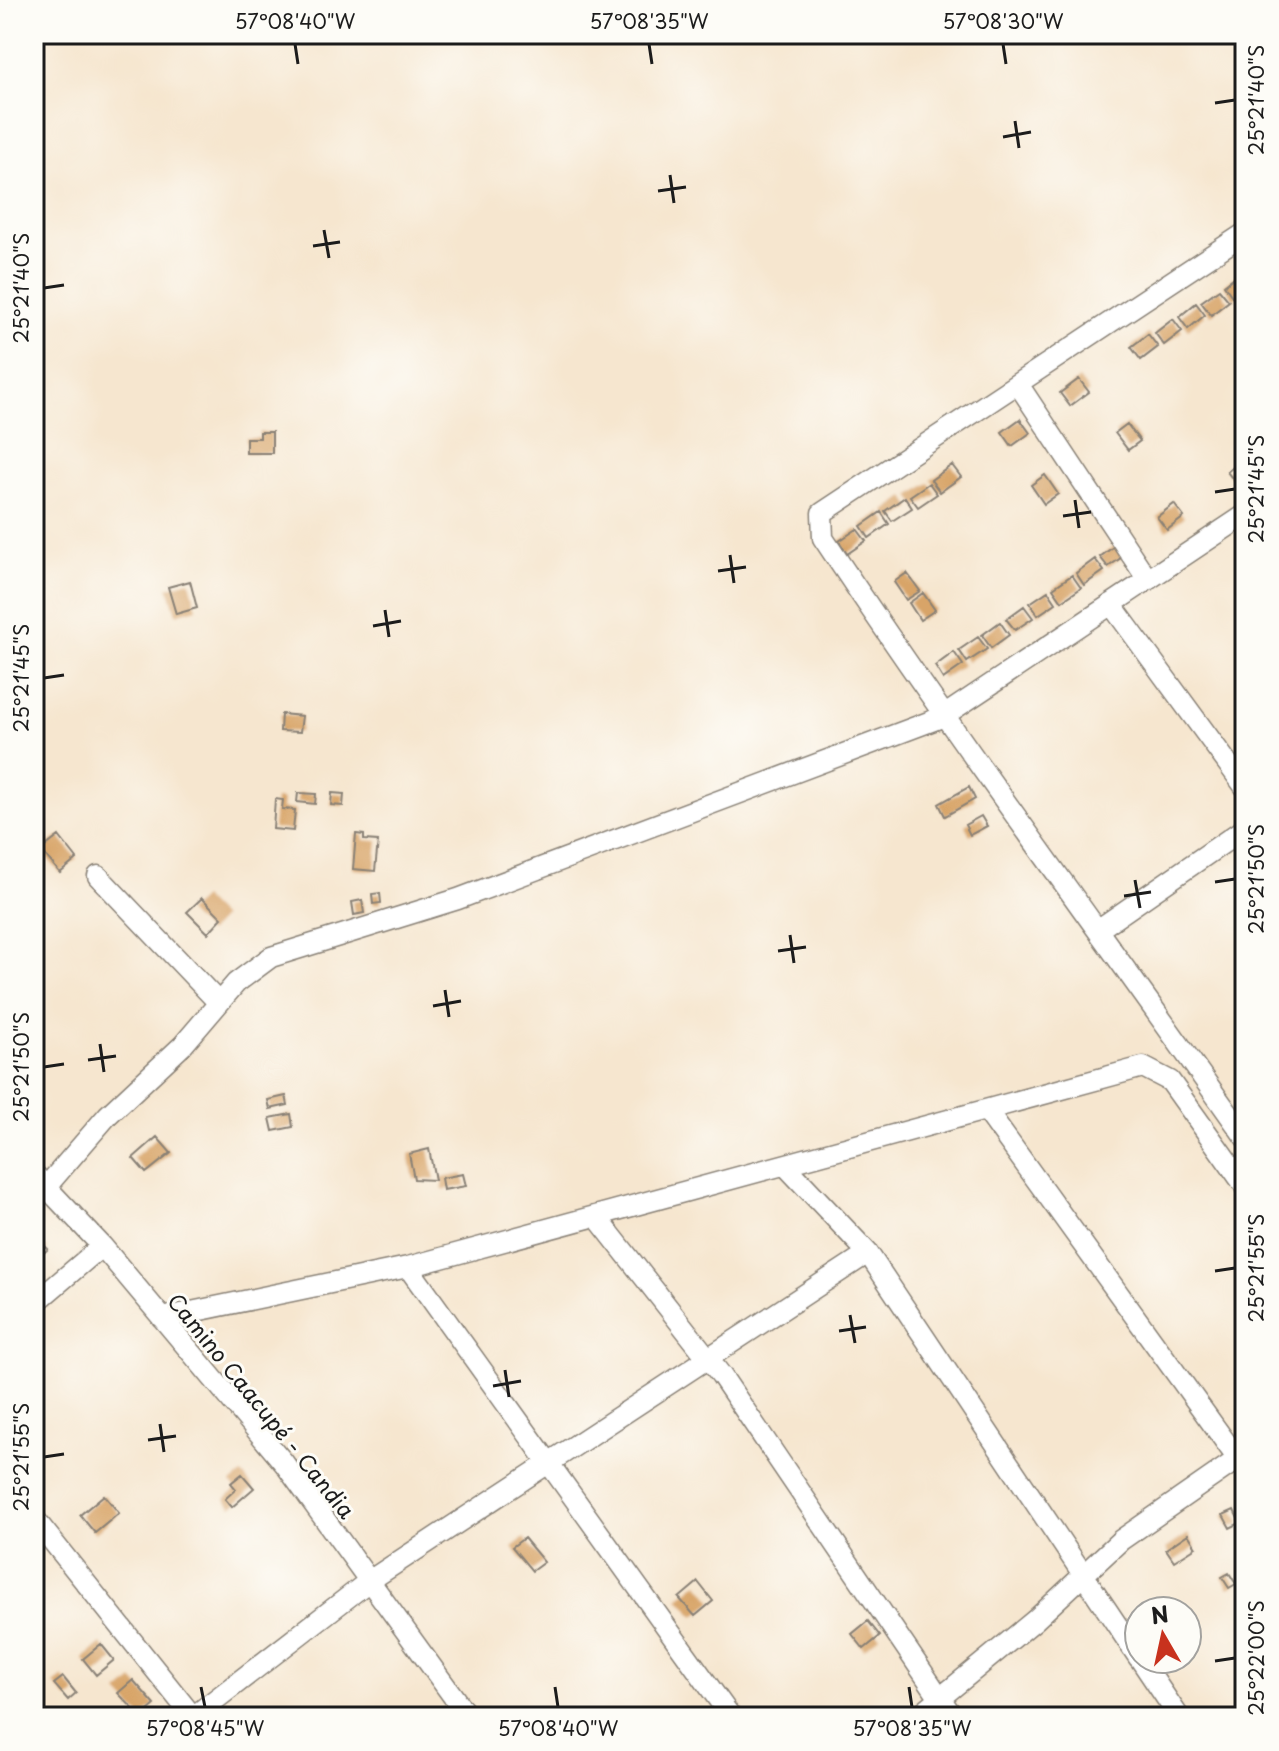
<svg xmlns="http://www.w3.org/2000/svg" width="1279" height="1751" viewBox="0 0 1279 1751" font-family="'Playpen Sans',sans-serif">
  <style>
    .building { fill: #d8a468 }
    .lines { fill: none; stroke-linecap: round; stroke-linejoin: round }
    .minor-casing { stroke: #898176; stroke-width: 23 }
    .minor { stroke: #fff; stroke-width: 20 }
    .ticks { fill: none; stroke: #1c1c1c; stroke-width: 3 }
    .labels { text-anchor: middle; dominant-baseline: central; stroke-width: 6; stroke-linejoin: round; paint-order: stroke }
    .street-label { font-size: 22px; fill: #1c1c1c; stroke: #fdfcf7 }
    .neatline { fill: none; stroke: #1c1c1c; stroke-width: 3 }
    .ticks-label { font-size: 20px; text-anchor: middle; fill: #1c1c1c }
  </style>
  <rect width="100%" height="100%" fill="#fdfcf7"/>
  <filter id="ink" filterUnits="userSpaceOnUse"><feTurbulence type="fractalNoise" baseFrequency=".0125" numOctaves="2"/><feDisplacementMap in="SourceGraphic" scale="16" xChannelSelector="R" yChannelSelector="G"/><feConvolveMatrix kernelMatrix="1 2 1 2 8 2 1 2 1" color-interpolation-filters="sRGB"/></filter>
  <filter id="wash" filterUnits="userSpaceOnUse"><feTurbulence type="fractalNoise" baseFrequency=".006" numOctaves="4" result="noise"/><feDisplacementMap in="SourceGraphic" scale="32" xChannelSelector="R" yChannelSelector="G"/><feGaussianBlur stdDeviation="1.8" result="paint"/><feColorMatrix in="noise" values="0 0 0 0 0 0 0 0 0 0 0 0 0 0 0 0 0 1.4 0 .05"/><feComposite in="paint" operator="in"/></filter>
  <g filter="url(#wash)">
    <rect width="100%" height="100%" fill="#f6e6cf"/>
    <g id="blocks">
      <path class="building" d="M1242 271 1245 291 1234 299 1224 285Z
        M1219 289 1229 301 1211 315 1201 302Z
        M1196 303 1205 315 1188 329 1179 317Z
        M1173 319 1182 331 1164 345 1155 333Z
        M1148 334 1158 347 1141 360 1131 347Z
        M1079 379 1089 392 1070 406 1060 393Z
        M1020 419 1030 433 1012 446 1002 432Z
        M1127 424 1140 441 1128 450 1115 433Z
        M260 432H272V453H246V438H260Z
        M1245 458V476L1236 483 1227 472Z
        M952 465 961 477 940 492 931 480Z
        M1045 475 1058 494 1044 504 1031 485Z
        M929 483 937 494 918 507 910 496Z
        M905 497 912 508 892 521 885 511Z
        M1174 504 1184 517 1167 530 1157 517Z
        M881 512 889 524 869 538 861 526Z
        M857 529 866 541 847 554 839 541Z
        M1117 544 1125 555 1108 567 1100 557Z
        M1095 559 1104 571 1084 585 1076 573Z
        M907 573 920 591 906 600 894 582Z
        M1072 575 1081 588 1062 601 1053 588Z
        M190 581 197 608 176 614 168 587Z
        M1048 591 1056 603 1038 615 1030 603Z
        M923 593 935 610 920 620 909 603Z
        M1024 606 1033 618 1015 630 1006 619Z
        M1000 622 1009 635 991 648 982 635Z
        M978 637 987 649 967 662 959 650Z
        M954 652 963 665 943 679 935 666Z
        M281 714 302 716 300 732 280 731Z
        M969 787 975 799 945 816 939 804Z
        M298 793 316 794 315 804 297 802Z
        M332 793 344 794 343 806 331 805Z
        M275 799 283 800 282 809 295 810 293 831 273 829Z
        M981 816 987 826 970 835 965 825Z
        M356 834 364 835V840L378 841 375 871 353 869Z
        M59 836 77 859 60 873 41 850Z
        M380 893 381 903 373 904 372 894Z
        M202 898 222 918 208 933 187 912Z
        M362 900 364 913 354 915 352 902Z
        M286 1096 288 1105 270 1109 268 1100Z
        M291 1114 293 1127 273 1131 270 1118Z
        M157 1137 171 1153 146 1173 133 1158Z
        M429 1149 435 1180 414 1179 409 1154Z
        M463 1174 466 1186 443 1190 441 1178Z
        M38 1239 48 1249 34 1262V1242Z
        M242 1474 254 1488 232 1507 225 1499 236 1489 231 1483Z
        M104 1495 119 1513 95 1533 80 1515Z
        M1234 1510 1240 1523 1230 1528 1223 1515Z
        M1188 1534 1196 1547 1174 1561 1166 1549Z
        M524 1538 544 1562 532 1571 512 1547Z
        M1229 1573 1236 1584 1229 1588 1222 1577Z
        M698 1582 713 1601 695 1616 679 1598Z
        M868 1621 880 1636 864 1649 852 1634Z
        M101 1644 114 1660 96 1675 83 1659Z
        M63 1677 76 1693 68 1700 54 1684Z
        M133 1680 155 1705 141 1717 118 1693Z"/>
    </g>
  </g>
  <g filter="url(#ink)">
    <use href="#blocks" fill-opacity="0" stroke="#898176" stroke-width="2"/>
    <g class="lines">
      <defs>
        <path id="minor" d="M1245 233 822 513 823 538C958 741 1104 937 1245 1137
          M1018 384 1148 580
          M1111 604 1245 787
          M98 876 219 1003
          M1099 929 1245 828
          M986 1110 1245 1469
          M785 1165 868 1253 1139 1658
          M34 1174 102 1246 284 1463 468 1717
          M46 1187 108 1115 183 1045 236 983 271 957 458 899 942 717 1245 515
          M596 1216 721 1375 953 1717
          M408 1267 731 1717
          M34 1304 102 1246
          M162 1318 408 1267 1143 1067 1170 1081 1245 1186
          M34 1518 193 1717
          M1140 1659 1179 1717
          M193 1717 369 1581 868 1253
          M917 1717 1035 1620 1121 1540 1245 1454"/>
      </defs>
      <use href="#minor" class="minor-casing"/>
      <use href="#minor" class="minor"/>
    </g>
  </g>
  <path class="ticks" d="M295 44 298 64M649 44 652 64M1003 44 1006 64M1215 103 1235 100M1015 121 1019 148M1003 137 1031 132M670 175 674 203M658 191 686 187M324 230 329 258M313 246 340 242M44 288 64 285M1215 492 1235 489M1075 500 1079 528M1063 516 1091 512M730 555 734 583M718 571 746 567M385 610 389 637M373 626 401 621M44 678 64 675M1135 880 1140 908M1215 882 1235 879M1124 896 1151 892M790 935 794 963M778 951 806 947M445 990 449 1017M433 1006 461 1001M100 1044 104 1072M88 1060 116 1056M44 1067 64 1064M1215 1271 1235 1268M850 1315 855 1343M839 1331 866 1327M505 1370 509 1397M493 1386 521 1381M160 1424 164 1452M148 1440 176 1436M44 1457 64 1454M1215 1661 1235 1658M201 1687 205 1707M555 1687 558 1707M909 1687 912 1707"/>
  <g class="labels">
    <g class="street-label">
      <text transform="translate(262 1405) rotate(51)">Camino Caacupé - Candia</text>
    </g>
  </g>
  <rect width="1279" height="1751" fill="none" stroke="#fdfcf7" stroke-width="88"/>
  <g transform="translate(1163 1635) rotate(351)"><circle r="38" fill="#fdfcf7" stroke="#a3a29f" stroke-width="2"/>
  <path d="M0-6L14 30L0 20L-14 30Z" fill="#c8321e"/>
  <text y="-12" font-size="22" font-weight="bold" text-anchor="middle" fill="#1c1c1c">N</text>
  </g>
  <rect x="44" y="44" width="1191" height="1663" class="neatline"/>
  <g class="ticks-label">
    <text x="295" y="29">57°08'40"W</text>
    <text x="649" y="29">57°08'35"W</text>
    <text x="1003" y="29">57°08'30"W</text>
    <text transform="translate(1257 100) rotate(-90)" y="7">25°21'40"S</text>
    <text transform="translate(22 288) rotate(-90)" y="7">25°21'40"S</text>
    <text transform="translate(1257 489) rotate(-90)" y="7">25°21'45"S</text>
    <text transform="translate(22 678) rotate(-90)" y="7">25°21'45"S</text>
    <text transform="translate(1257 879) rotate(-90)" y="7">25°21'50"S</text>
    <text transform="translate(22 1067) rotate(-90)" y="7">25°21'50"S</text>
    <text transform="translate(1257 1268) rotate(-90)" y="7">25°21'55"S</text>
    <text transform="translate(22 1457) rotate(-90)" y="7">25°21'55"S</text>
    <text transform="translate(1257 1658) rotate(-90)" y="7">25°22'00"S</text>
    <text x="205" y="1736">57°08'45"W</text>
    <text x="558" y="1736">57°08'40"W</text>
    <text x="912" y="1736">57°08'35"W</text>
  </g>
</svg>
